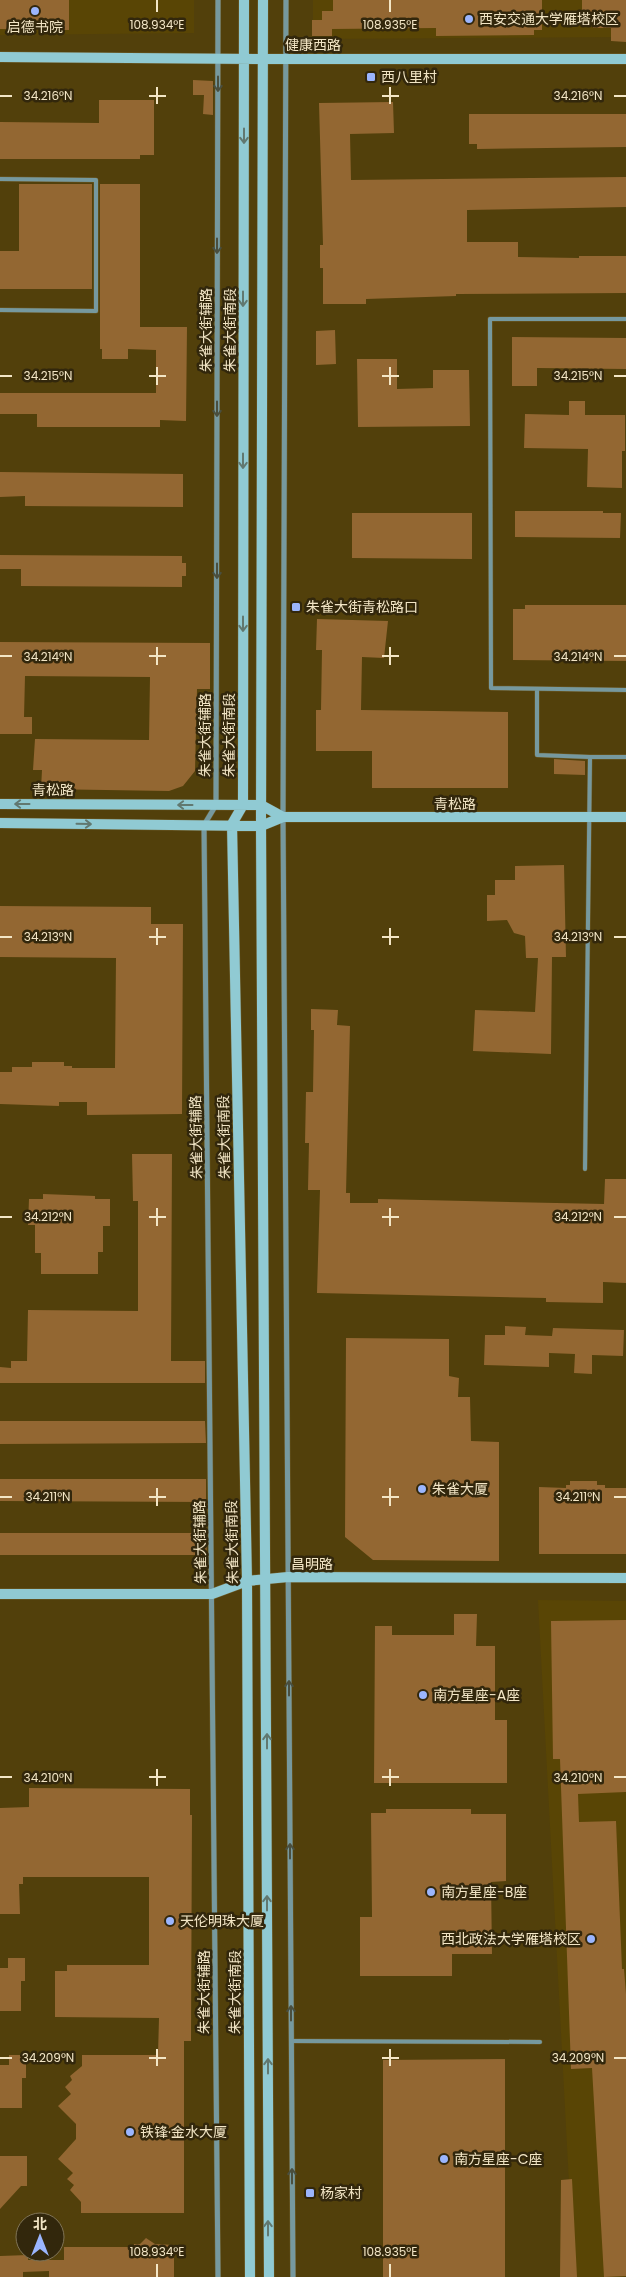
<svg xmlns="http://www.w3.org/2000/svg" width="626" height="2277" viewBox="0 0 626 2277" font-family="Poppins,'Noto Sans SC',sans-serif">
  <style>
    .built { fill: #594505 }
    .building { fill: #936732 }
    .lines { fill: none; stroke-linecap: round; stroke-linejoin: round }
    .lane-casing { stroke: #6f5e2d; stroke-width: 5 }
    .street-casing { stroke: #6f5e2d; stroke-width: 6 }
    .secondary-casing { stroke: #6f5e2d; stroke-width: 11 }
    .lane { stroke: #76999f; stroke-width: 4 }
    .street { stroke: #76999f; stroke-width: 5 }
    .secondary { stroke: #90cad3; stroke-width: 10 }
    .oneway { stroke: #4a4f3f }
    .oneway2 { stroke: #617870 }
    .ticks { fill: none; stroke: #f3e6c6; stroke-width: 2 }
    .poi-dot { fill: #9bb5fd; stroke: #32270c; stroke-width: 2 }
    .labels { text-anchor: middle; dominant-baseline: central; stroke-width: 5; stroke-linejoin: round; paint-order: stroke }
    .poi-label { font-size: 14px; fill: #f3e6c6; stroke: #32270c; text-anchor: start }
    .street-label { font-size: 14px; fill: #f3e6c6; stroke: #32270c }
    .ticks-label { font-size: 12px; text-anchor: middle; fill: #f3e6c6; stroke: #32270c; stroke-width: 5; stroke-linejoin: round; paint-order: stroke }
  </style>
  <rect width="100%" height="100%" fill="#52400b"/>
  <path class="built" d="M0 0H194V33L0 35Z
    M313 0H626V37L313 39Z
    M538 1600 626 1601V2277H574Z"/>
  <path class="building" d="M0 0H69V30L0 29Z
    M333 0H542V30H534V35L436 36V28L332 29V36H312V20H322V11H333Z
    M582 0H626V42L611 41V28H593V19H582Z
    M193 80 213 81V115L203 114 204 95H193Z
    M99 100H154V155H140V159H0V122L99 123Z
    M393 102 394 133 350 134 351 180 626 177V207L467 210V242H518V257L579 258V256H626V293L456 294V296L366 299V304H323V268H320V245H323L319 103Z
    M469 114H626V147L477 149V144H469Z
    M19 184H92V289H0V251H19Z
    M100 184H140V327H187L186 421 160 420V427H37V414H0V393H156V350L128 349V359H102V349H100Z
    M335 330 336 364 316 365V331Z
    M512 337 626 338V369L537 368V386H512Z
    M357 359H397V389L433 388V370H469L470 426 358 427Z
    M569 401H585V415H625V451H622V488L587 487 588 449 524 448 525 414 569 415Z
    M0 472 183 474V507L25 506V496L0 497Z
    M515 511H603V513H621L620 538 515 537Z
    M352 513H472V559L352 558Z
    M0 555 182 556V563H186V576H182V587L21 586V569H0Z
    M525 605H626V661L513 660V609H525Z
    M317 619 388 621 384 658 362 657 361 710 508 712V788H372V751H316V710H321L322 650H316Z
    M0 642 210 643V689H197L195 771 183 786 169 791 41 789 42 770H33L35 739 149 740 150 677 25 676 24 717H32V734H0Z
    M554 759 585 761V775L554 774Z
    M564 865 566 957H552L551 1054 473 1051 475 1010 535 1012 538 958H526L525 936 514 933 507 920 487 921V895H495V880H515V866Z
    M0 906 151 907V924H183L182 1114 87 1115V1102H59V1106L0 1104V1072H12V1067H32V1062H64V1066H72V1068H115L116 958 0 957Z
    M311 1009 338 1010 337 1025 350 1026 346 1193H350V1203H378V1199L604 1204 605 1179H626V1283L603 1282V1303L546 1302V1298L317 1293 320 1190H308L309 1143H305L306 1092H313L314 1030H311Z
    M132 1154H172L171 1361H205V1383H0V1367L11 1368V1361H27L28 1310 138 1311V1201H133Z
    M43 1194 95 1196V1199H110V1226H103V1252H98V1274H41V1253H35V1225H28L29 1199H43Z
    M505 1326 526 1327 525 1335 552 1336 553 1328 624 1330 623 1356 592 1355V1374L574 1373 575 1354 549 1353V1367L484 1365 485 1335H505Z
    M346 1338 449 1339V1376L459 1378 458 1397H470L471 1441 499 1442V1561L373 1560 345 1537Z
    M0 1421H205L206 1443 0 1444Z
    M0 1479H206V1502L0 1501Z
    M570 1481H597V1485H605V1488H626V1554H539V1487L566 1488V1485H570Z
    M0 1533H206L207 1555H0Z
    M454 1614H477L476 1646H495V1720H507V1783H374L375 1626H392V1635H454Z
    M626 1620V1792L578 1794 579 1822 616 1821 622 1969H624L626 1994V2276L604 2277 592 2068 571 2069 560 1759H553L551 1621Z
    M29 1788 190 1789V1815H192L191 2041H184V2213H81V2202L70 2190 74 2185 67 2179 73 2173 58 2159 76 2139V2124L58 2106 71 2094 65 2087 72 2080 70 2076 82 2066V2055H158L159 2018 55 2017V1971H67V1965H149V1877H23V1884H19L20 1914H0V1808L29 1807Z
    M386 1809H471V1814H506V1881L491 1882 492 1954H452V1976H360V1917H372L371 1813H386Z
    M8 1958H25V1981H21V2011H0V1968H8Z
    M9 2055H26V2078H22V2108H0V2065H9Z
    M505 2059V2277H383V2060Z
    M0 2156H27V2186H21L0 2209Z
    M572 2179 577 2277H560L561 2180Z
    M146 2238 155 2244 174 2245V2277H49V2271L23 2272V2277H0V2256L28 2255V2260H64V2247H134V2244H140Z"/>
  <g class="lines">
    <defs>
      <path id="lane" d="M0 179 96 180V311L0 310
        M626 319H490L491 688 626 690
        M537 689V755L590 757
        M585 1169 590 757H626
        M292 2041 540 2042"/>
      <path id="street" d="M218 0 216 805 204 825 218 2277
        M286 0 283 817 293 2277"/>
      <path id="secondary" d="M244 0 243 805 232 824 247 1581 250 2277
        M263 0 261 826 269 2277
        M0 57 263 59H626
        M0 804 261 805 283 817
        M0 823 261 826 283 817H626
        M0 1594H212L247 1581 288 1577 626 1578"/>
    </defs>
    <use href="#lane" class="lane-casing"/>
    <use href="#street" class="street-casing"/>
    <use href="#secondary" class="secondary-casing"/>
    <use href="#lane" class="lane"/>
    <use href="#street" class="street"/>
    <use href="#secondary" class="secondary"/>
  </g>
  <defs><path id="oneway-shaft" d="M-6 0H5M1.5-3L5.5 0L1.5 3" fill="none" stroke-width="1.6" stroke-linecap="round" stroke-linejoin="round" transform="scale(1.25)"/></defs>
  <g class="oneway">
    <use href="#oneway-shaft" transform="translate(218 84) rotate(90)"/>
    <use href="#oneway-shaft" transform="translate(217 246) rotate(90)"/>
    <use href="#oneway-shaft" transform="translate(217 409) rotate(90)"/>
    <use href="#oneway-shaft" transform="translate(217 571) rotate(90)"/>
    <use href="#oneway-shaft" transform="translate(289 1688) rotate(-90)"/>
    <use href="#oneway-shaft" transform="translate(290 1851) rotate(-90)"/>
    <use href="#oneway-shaft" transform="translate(291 2013) rotate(-90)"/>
    <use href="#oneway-shaft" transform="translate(292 2176) rotate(-90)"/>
  </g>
  <g class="oneway2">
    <use href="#oneway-shaft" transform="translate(244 136) rotate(90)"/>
    <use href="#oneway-shaft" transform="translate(243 299) rotate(90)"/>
    <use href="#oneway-shaft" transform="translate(243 461) rotate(90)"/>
    <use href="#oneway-shaft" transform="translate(243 624) rotate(90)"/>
    <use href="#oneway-shaft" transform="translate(22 804) rotate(-180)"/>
    <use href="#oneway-shaft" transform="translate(185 805) rotate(-180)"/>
    <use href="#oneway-shaft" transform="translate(84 824) rotate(1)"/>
    <use href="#oneway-shaft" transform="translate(267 1741) rotate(-90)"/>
    <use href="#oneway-shaft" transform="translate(267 1903) rotate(-90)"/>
    <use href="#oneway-shaft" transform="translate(268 2066) rotate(-90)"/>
    <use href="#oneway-shaft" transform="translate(268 2228) rotate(-90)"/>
  </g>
  <path class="ticks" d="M157 0V12M390 0V12M157 87V104M390 87V104M0 96H12M149 96H166M382 96H399M614 96H626M157 367V385M390 367V385M0 376H12M149 376H166M382 376H399M614 376H626M157 647V665M390 647V665M0 656H12M149 656H166M382 656H399M614 656H626M157 928V945M390 928V945M0 937H12M149 937H166M382 937H399M614 937H626M157 1208V1226M390 1208V1226M0 1217H12M149 1217H166M382 1217H399M614 1217H626M157 1488V1506M390 1488V1506M0 1497H12M149 1497H166M382 1497H399M614 1497H626M157 1769V1786M390 1769V1786M0 1777H12M149 1777H166M382 1777H399M614 1777H626M157 2049V2066M390 2049V2066M0 2058H12M149 2058H166M382 2058H399M614 2058H626M157 2264V2277M390 2264V2277"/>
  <g class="poi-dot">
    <circle cx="35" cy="11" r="5"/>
    <circle cx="469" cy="19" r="5"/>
    <rect x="366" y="72" width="10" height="10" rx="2.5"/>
    <rect x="291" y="602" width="10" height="10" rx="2.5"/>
    <circle cx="422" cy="1489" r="5"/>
    <circle cx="423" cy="1695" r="5"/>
    <circle cx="431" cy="1892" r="5"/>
    <circle cx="170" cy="1921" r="5"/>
    <circle cx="591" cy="1939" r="5"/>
    <circle cx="130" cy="2132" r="5"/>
    <circle cx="444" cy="2159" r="5"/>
    <rect x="305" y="2188" width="10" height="10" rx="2.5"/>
  </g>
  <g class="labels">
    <g class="poi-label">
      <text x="479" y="19">西安交通大学雁塔校区</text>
      <text x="35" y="27" text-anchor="middle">启德书院</text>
      <text x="381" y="77">西八里村</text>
      <text x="306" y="607">朱雀大街青松路口</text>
      <text x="432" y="1489">朱雀大厦</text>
      <text x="433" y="1695">南方星座-A座</text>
      <text x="441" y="1892">南方星座-B座</text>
      <text x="180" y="1921">天伦明珠大厦</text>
      <text x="581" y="1939" text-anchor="end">西北政法大学雁塔校区</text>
      <text x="140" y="2132">铁锋·金水大厦</text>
      <text x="454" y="2159">南方星座-C座</text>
      <text x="320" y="2193">杨家村</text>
    </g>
    <g class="street-label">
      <text x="313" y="45">健康西路</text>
      <text transform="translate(206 330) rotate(-90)">朱雀大街辅路</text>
      <text transform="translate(230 330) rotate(-90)">朱雀大街南段</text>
      <text transform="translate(205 735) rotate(-90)">朱雀大街辅路</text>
      <text transform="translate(229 735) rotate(-90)">朱雀大街南段</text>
      <text x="53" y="790">青松路</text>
      <text x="455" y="804">青松路</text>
      <text transform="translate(196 1137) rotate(-91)">朱雀大街辅路</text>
      <text transform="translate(224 1137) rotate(-91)">朱雀大街南段</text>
      <text transform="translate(200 1542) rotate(-91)">朱雀大街辅路</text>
      <text transform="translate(232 1542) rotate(-91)">朱雀大街南段</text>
      <text x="312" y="1564">昌明路</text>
      <text transform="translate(204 1992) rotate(-90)">朱雀大街辅路</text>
      <text transform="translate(235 1992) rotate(-90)">朱雀大街南段</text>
    </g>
  </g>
  <g class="ticks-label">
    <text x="157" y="29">108.934°E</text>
    <text x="390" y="29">108.935°E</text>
    <text x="48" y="100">34.216°N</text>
    <text x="578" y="100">34.216°N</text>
    <text x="48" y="380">34.215°N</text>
    <text x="578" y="380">34.215°N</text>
    <text x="48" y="661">34.214°N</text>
    <text x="578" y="661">34.214°N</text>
    <text x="48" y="941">34.213°N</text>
    <text x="578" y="941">34.213°N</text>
    <text x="48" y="1221">34.212°N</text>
    <text x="578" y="1221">34.212°N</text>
    <text x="48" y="1501">34.211°N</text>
    <text x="578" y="1501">34.211°N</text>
    <text x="48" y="1782">34.210°N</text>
    <text x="578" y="1782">34.210°N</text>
    <text x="48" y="2062">34.209°N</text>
    <text x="578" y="2062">34.209°N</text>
    <text x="157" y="2256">108.934°E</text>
    <text x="390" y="2256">108.935°E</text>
  </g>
  <g transform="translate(40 2237)"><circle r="24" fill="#32270c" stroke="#7f7356"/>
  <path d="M0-4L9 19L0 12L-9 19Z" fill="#9bb5fd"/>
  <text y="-8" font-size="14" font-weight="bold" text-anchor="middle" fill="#f3e6c6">北</text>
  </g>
</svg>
